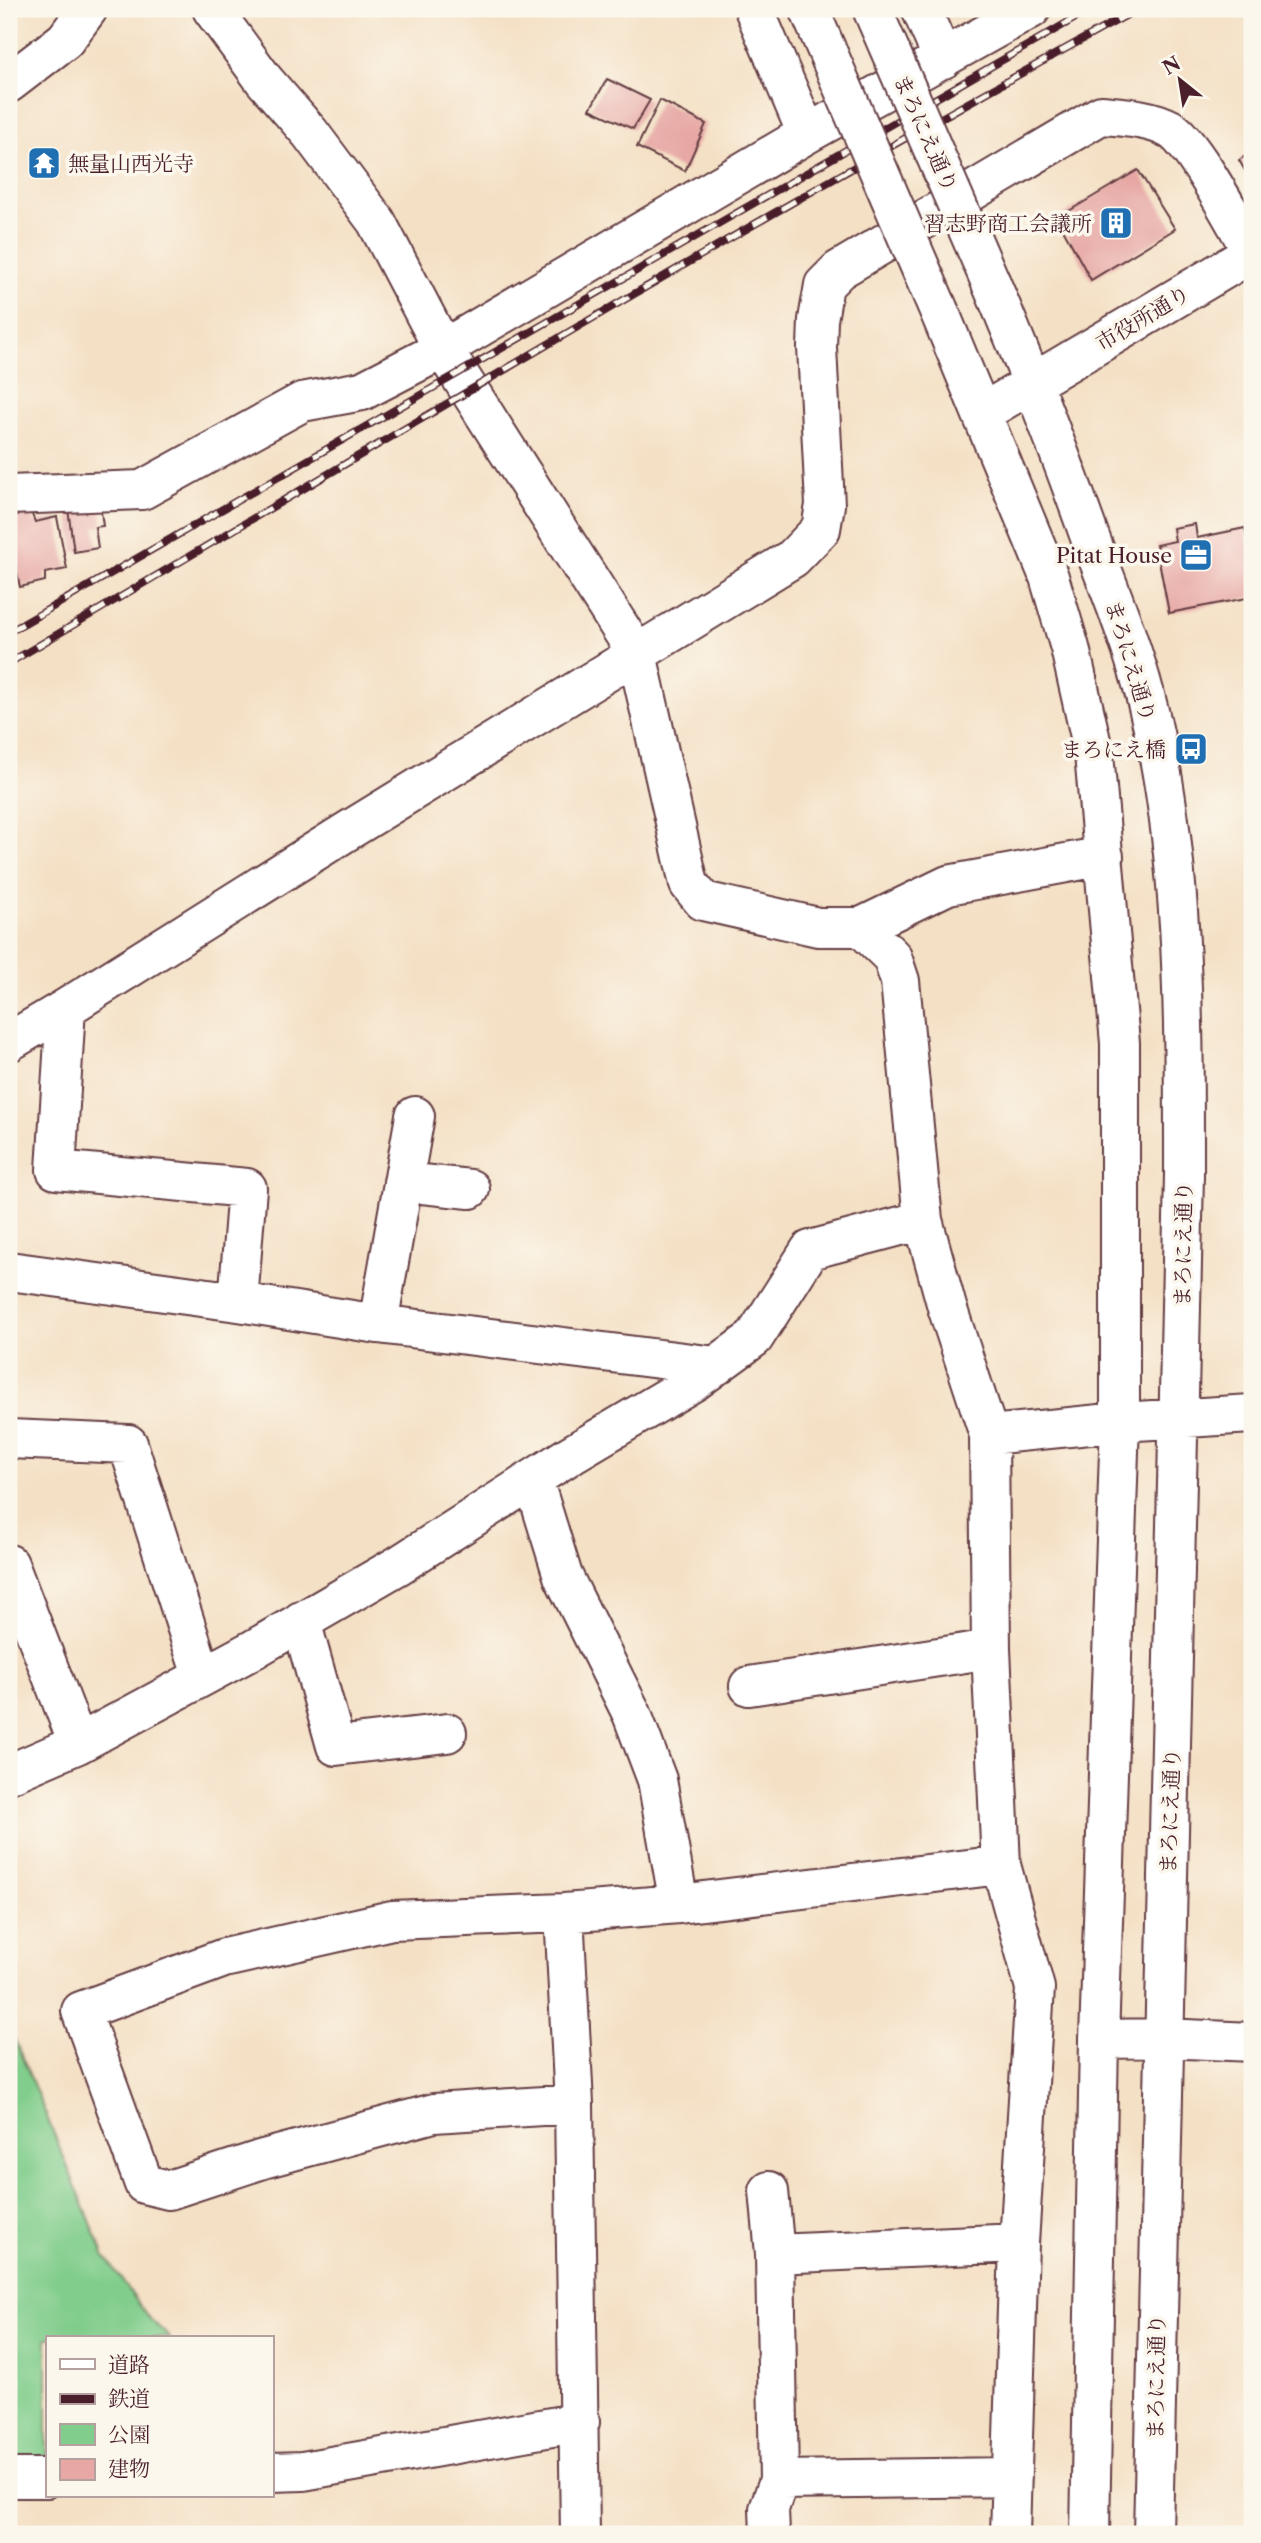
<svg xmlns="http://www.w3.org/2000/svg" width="1261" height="2543" viewBox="0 0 1261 2543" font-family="'Libre Caslon Text','Noto Serif JP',serif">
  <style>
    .green { fill: #81cd8c; stroke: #66765c; stroke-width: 2 }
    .building { fill: #e7a7a4 }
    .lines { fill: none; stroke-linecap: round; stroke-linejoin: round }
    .minor-casing { stroke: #643c42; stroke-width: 42 }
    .minor { stroke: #fff; stroke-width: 38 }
    .rail-casing { stroke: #4a1f2b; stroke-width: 8 }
    .rail { stroke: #fbf7ec; stroke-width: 5; stroke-dasharray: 16; stroke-linecap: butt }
    .minor-bridge-casing { stroke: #643c42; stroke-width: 42; stroke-linecap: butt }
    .minor-bridge { stroke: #fff; stroke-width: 38 }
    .labels { text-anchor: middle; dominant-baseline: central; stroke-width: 7; stroke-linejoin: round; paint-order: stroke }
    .street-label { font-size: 21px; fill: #4a1f2b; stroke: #fbf7ec }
    .poi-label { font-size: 21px; fill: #4a1f2b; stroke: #fbf7ec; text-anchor: end }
  </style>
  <rect width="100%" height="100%" fill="#fbf7ec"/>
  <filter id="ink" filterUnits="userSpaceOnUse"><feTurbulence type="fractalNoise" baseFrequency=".0143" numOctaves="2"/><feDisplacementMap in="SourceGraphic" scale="14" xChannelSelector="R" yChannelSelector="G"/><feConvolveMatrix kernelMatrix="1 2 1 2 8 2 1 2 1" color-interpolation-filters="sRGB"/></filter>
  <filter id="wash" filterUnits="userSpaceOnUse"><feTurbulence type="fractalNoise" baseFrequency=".00686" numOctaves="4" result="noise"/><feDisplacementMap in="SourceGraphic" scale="28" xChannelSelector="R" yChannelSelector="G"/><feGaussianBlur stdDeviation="1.57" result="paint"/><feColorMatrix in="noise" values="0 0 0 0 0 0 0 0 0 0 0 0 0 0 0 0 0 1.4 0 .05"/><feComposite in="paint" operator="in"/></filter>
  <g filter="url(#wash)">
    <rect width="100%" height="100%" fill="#f4e0c5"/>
    <path class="green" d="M9 2026 105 2257 149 2318 170 2338H47V2460L9 2462Z"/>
    <g id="blocks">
      <path class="building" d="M607 79 650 100 633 129 590 109Z
        M660 100 706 124 685 171 637 147Z
        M1252 152V183L1239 160Z
        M1138 170 1175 229 1091 280 1057 218Z
        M100 504 103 526 95 527 98 548 74 552 68 509Z
        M31 512 35 522 57 517 67 569 45 573V581L20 587 9 534V516Z
        M1195 524 1197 538 1245 528 1252 565V597L1169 613 1156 545 1175 541 1173 528Z"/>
    </g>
  </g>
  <g filter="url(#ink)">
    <use href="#blocks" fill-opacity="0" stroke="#643c42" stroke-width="2"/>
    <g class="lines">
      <defs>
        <path id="minor" d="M212 9 264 80 310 133 376 221 443 349 637 654 689 884 703 901 818 927H861L948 885 1104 856
          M754 9 807 134
          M921 9 943 59
          M9 83 65 40 88 9
          M991 283C1027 367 1060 453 1091 540 1110 591 1131 642 1145 695 1185 847 1184 1019 1184 1175L1153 2534
          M940 313 1049 577 1070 648 1094 754 1120 1043V1422L1099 2039 1090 2534
          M982 413 1252 253
          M9 495 142 490 302 402 362 391 443 349 807 134 1031 9
          M861 927 892 957 900 981 923 1220 947 1307 989 1435 991 1649 1001 1865 1035 1988 1019 2243 1010 2534
          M66 1008 56 1170 247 1188 238 1302
          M9 1042 66 1008 346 832 793 558 821 529 825 505 817 347 818 320 824 285 839 270 1101 115C1123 117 1150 118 1170 129 1192 141 1237 226 1252 252
          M403 1182 470 1189
          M9 1271 238 1302 378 1324 716 1366
          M378 1324 415 1116
          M989 1435 1120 1422 1252 1414
          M9 1439 128 1444 202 1676
          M533 1479 563 1576 632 1714 657 1780 679 1904
          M9 1564 78 1744
          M301 1621 336 1746 447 1733
          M749 1686 991 1649
          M9 1774 78 1744 254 1649 399 1565 572 1454 695 1381 754 1338 810 1250 923 1220
          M564 1913 574 2104 580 2534
          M1099 2039 1164 2038 1252 2042
          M574 2104 434 2113 263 2159 169 2190 144 2184 81 2011 224 1958 392 1920 564 1913 679 1904 1001 1865
          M769 2191 775 2254
          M271 2472 303 2471 580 2422
          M1012 2477 779 2480 775 2254 1019 2243
          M9 2478H47
          M770 2534 769 2509 779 2480"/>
      </defs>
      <use href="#minor" class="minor-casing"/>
      <use href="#minor" class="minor"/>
      <defs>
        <path id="rail" d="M9 632 1091 9
          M9 663C383 442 756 217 1138 9"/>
      </defs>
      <use href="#rail" class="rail-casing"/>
      <use href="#rail" class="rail"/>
      <defs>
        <path id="minor-bridge" d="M809 9 940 313
          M872 9 991 283"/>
      </defs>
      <use href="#minor-bridge" class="minor-bridge-casing"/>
      <use href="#minor-bridge" class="minor-bridge"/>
    </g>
  </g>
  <defs>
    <symbol id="temple-square" viewBox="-11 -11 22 22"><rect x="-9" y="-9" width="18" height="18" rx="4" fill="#1f6fb2" stroke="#fbf7ec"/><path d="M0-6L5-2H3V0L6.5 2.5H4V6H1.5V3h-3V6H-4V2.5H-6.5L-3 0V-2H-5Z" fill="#fff"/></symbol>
    <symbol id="building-square" viewBox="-11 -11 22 22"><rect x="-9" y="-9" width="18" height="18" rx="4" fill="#1f6fb2" stroke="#fbf7ec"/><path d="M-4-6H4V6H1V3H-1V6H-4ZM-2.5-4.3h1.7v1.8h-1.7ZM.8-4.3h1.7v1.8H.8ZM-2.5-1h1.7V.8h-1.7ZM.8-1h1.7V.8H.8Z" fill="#fff"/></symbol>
    <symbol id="office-square" viewBox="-11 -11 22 22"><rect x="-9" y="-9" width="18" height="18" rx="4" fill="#1f6fb2" stroke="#fbf7ec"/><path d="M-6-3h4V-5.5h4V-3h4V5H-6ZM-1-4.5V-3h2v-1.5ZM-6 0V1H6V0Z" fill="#fff"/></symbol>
    <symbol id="bus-square" viewBox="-11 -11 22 22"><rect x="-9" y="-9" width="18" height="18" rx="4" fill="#1f6fb2" stroke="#fbf7ec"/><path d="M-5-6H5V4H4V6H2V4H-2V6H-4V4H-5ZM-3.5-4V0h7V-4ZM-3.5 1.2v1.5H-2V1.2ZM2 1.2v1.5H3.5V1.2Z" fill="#fff"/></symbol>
  </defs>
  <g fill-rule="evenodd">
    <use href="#temple-square" x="25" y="144" width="38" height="38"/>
    <use href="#building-square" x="1097" y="204" width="38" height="38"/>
    <use href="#office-square" x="1177" y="536" width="38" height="38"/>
    <use href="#bus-square" x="1172" y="730" width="38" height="38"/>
  </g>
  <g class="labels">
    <g class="street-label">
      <text transform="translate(926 133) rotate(66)">まろにえ通り</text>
      <text transform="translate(1143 318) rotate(-31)">市役所通り</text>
      <text transform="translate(1131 661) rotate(73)">まろにえ通り</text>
      <text transform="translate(1183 1244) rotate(-89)">まろにえ通り</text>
      <text transform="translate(1170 1811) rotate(-88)">まろにえ通り</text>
      <text transform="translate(1156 2377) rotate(-89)">まろにえ通り</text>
    </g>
    <g class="poi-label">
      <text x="68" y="163" text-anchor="start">無量山西光寺</text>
      <text x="1092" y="223">習志野商工会議所</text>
      <text x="1172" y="555">Pitat House</text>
      <text x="1166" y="749">まろにえ橋</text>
    </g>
  </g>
  <rect width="1261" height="2543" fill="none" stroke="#fbf7ec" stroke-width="35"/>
  <rect x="46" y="2336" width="228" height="161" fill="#fbf7ec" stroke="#b4a19f" stroke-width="2"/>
  <rect x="60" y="2359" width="35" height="10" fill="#ffffff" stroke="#b4a19f" stroke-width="2"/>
  <text x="108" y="2372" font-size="21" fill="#4a1f2b">道路</text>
  <rect x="60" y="2394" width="35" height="10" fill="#4a1f2b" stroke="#b4a19f" stroke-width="2"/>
  <text x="108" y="2406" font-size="21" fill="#4a1f2b">鉄道</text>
  <rect x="60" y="2424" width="35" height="21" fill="#81cd8c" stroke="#b4a19f" stroke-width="2"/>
  <text x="108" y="2442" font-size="21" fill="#4a1f2b">公園</text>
  <rect x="60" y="2459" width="35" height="21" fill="#e7a7a4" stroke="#b4a19f" stroke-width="2"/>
  <text x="108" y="2476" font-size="21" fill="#4a1f2b">建物</text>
  <g transform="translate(1180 80) rotate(330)" stroke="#fbf7ec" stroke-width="5" paint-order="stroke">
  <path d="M0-5L12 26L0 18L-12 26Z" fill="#4a1f2b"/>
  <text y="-10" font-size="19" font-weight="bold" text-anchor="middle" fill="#4a1f2b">N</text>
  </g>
</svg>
